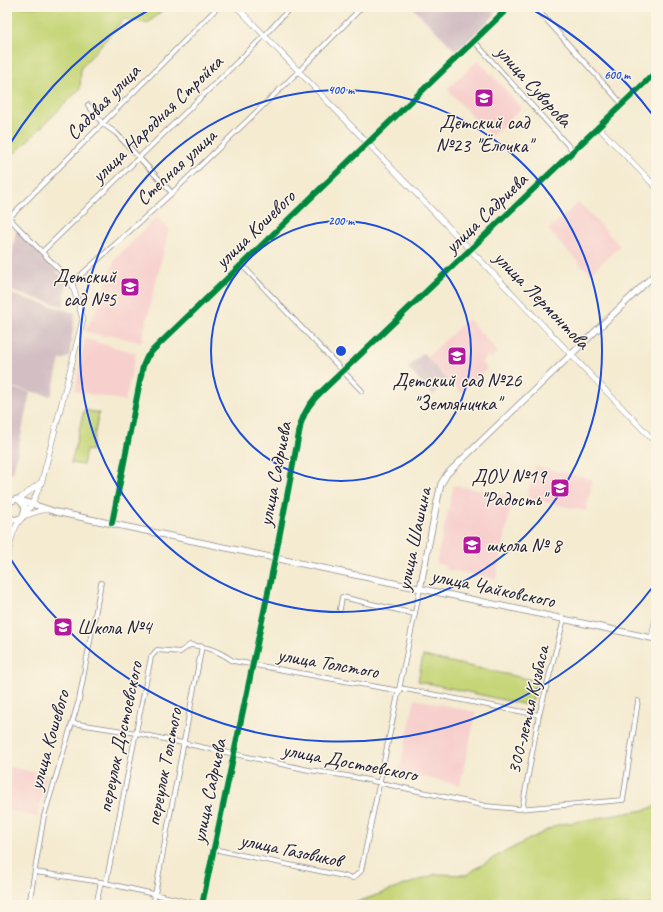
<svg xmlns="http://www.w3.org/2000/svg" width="663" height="912" viewBox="0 0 663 912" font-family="Caveat,sans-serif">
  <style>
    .built { fill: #f7d0cd }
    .industrial { fill: #d2bec3 }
    .green { fill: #c5d577; stroke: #747c59 }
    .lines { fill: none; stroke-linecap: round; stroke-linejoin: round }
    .minor-casing { stroke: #8b8686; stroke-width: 5.5 }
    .tertiary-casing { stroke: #8b8686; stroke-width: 6 }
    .secondary-casing { stroke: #8b8686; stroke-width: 7 }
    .minor { stroke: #fff; stroke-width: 4 }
    .tertiary { stroke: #fff; stroke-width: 5 }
    .secondary { stroke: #fff; stroke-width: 5.5 }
    .cycleway-casing { stroke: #fcf5e5; stroke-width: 8 }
    .cycleway { stroke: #00873e; stroke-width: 6 }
    .ring { fill: none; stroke: #1d4ed8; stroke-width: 2 }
    .labels { text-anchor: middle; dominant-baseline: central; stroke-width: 3; stroke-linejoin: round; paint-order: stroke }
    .street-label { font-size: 20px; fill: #22223b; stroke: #fcf5e5 }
    .poi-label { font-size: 20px; fill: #22223b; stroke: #fcf5e5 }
    .centre { fill: #1d4ed8; stroke: #fcf5e5; stroke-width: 2 }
    .ring-label { font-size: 12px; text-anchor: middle; font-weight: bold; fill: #1d4ed8; stroke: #fcf5e5; stroke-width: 3; stroke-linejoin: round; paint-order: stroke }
  </style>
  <rect width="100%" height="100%" fill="#fcf5e5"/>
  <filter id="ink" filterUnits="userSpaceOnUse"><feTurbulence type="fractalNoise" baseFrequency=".025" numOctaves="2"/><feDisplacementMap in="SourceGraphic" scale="8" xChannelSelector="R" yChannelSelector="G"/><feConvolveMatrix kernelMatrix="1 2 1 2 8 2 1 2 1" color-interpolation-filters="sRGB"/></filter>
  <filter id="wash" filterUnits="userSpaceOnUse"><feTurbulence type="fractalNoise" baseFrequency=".012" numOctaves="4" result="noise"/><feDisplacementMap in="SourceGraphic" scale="16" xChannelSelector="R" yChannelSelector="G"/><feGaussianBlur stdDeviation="0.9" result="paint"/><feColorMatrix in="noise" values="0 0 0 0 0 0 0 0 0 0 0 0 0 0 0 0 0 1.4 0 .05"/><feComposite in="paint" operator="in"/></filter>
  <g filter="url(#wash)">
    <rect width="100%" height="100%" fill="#f4ebd1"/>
    <path class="built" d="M478 60 522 108 491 136 447 89Z
      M579 202 620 246 590 274 548 230Z
      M157 217 169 229 141 343 109 334 107 337 85 331 100 304 114 260Z
      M468 319 498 352 491 359 488 356 481 362 487 369 461 393 427 357Z
      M85 339 136 353 125 401 75 391Z
      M535 466 593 479 586 511 527 498Z
      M454 485 513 497 496 579 445 569 446 566 436 563Z
      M415 699 476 712 460 785 399 772Z
      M7 766 47 775 37 817 7 810Z"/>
    <path class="industrial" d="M412 7H489L496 14 457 52Z
      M16 229 67 282 63 306 7 290V254L12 255Z
      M7 293 75 313 69 357 60 360 51 396 7 386Z
      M423 353 448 381 433 395 408 368Z
      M7 387 30 392 13 474 7 472Z"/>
    <path class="green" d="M7 7H166L148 23 124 19 81 68 80 89 12 156 7 164Z
      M84 410 99 413 91 451 86 450 83 465 71 463Z
      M423 656 537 681 531 706 418 681Z
      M656 806V905H349L436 874 466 875 493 858 557 825 645 810Z"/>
  </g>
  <g filter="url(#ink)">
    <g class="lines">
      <defs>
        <path id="minor" d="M218 7 9 218 72 283 172 193 299 71 362 7
          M535 7 622 104
          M473 40 573 151
          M88 105 103 124 116 133 172 193
          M368 142 509 7
          M42 252 265 35 291 7
          M242 265 362 391
          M340 609 342 597 415 614
          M400 688 539 715
          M72 723 136 733 309 770 354 777 486 806 518 809 623 800 638 701
          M522 809 539 715 564 619
          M213 849 353 878 361 871 420 589
          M35 872 101 882 202 905
          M106 883 151 657 157 650 180 652 190 645C208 647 217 650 233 661L400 691
          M29 905 44 816 79 700 101 583
          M96 905 101 882
          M153 905 202 646
          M202 905 275 559"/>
        <path id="tertiary" d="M237 7 656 443
          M598 127 656 187
          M18 500 40 483
          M7 516 11 538
          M24 516 32 504 42 481 83 319 72 283
          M24 516 42 510H47
          M112 523 143 366 147 357 154 349 166 337 368 142
          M7 559C10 545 12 528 22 518
          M275 559 301 423C305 410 312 400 322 391L656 72
          M652 638 656 616"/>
        <path id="secondary" d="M7 505 9 502 17 499 56 512 479 601 656 639
          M7 515 14 520 23 517 25 507 20 501
          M420 589 437 502 441 484 447 474 656 273"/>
      </defs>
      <use href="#minor" class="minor-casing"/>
      <use href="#tertiary" class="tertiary-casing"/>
      <use href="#secondary" class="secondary-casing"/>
      <use href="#minor" class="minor"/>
      <use href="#tertiary" class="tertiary"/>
      <use href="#secondary" class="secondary"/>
      <defs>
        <path id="cycleway" d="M112 523 143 366 147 357 154 349 509 7
          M202 905 275 559 301 423C305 410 312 400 322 391L656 72"/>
      </defs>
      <use href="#cycleway" class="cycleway-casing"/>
      <use href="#cycleway" class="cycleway"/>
    </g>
  </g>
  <g class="ring">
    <circle cx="341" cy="351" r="130"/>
    <circle cx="341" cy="351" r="261"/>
    <path d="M655 584A391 391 0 0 1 8 555M8 147A391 391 0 0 1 154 7M528 7A391 391 0 0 1 655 118"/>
  </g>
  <defs>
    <symbol id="school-square" viewBox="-11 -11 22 22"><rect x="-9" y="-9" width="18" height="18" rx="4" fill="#b5179e" stroke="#fcf5e5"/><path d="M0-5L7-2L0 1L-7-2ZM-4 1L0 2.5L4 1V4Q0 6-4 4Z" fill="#fff"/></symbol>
  </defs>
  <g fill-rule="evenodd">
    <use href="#school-square" x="473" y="87" width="22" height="22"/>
    <use href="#school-square" x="119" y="276" width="22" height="22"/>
    <use href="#school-square" x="446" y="345" width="22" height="22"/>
    <use href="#school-square" x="549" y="477" width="22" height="22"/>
    <use href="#school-square" x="461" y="534" width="22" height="22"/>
    <use href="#school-square" x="52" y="616" width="22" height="22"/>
  </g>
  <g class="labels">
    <g class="street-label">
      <text transform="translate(534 86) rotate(48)">улица Суворова</text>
      <text transform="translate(103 102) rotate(-46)">Садовая улица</text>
      <text transform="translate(157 119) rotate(-44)">улица Народная Стройка</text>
      <text transform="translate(176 167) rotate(-43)">Степная улица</text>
      <text transform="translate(486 213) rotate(-44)">улица Садриева</text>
      <text transform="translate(255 229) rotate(-44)">улица Кошевого</text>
      <text transform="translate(542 300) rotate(46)">улица Лермонтова</text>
      <text transform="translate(275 474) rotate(-79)">улица Садриева</text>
      <text transform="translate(414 539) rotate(-78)">улица Шашина</text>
      <text transform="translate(493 588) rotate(12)">улица Чайковского</text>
      <text transform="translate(328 663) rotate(10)">улица Толстого</text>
      <text transform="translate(528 710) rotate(-77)">300-летия Кузбаса</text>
      <text transform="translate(120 737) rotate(-78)">переулок Достоевского</text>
      <text transform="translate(49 740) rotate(-74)">улица Кошевого</text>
      <text transform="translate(350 762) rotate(11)">улица Достоевского</text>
      <text transform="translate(164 767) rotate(-79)">переулок Толстого</text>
      <text transform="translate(209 791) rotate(-78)">улица Садриева</text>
      <text transform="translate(291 850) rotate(12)">улица Газовиков</text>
    </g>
    <g class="poi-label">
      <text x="484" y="122">Детский сад<tspan x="484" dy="23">№23 "Ёлочка"</tspan></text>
      <text x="116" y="276" text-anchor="end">Детский<tspan x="116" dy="23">сад №5</tspan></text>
      <text x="457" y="380">Детский сад №26<tspan x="457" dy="23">"Земляничка"</tspan></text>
      <text x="546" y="476" text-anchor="end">ДОУ №19<tspan x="546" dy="23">"Радость"</tspan></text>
      <text x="486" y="545" text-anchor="start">школа № 8</text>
      <text x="77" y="627" text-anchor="start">Школа №4</text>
    </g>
  </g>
  <circle cx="341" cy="351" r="6" class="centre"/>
  <g class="ring-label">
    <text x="617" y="79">600 m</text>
    <text x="341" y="94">400 m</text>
    <text x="341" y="225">200 m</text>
  </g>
  <rect width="663" height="912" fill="none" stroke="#fcf5e5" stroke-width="24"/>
</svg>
